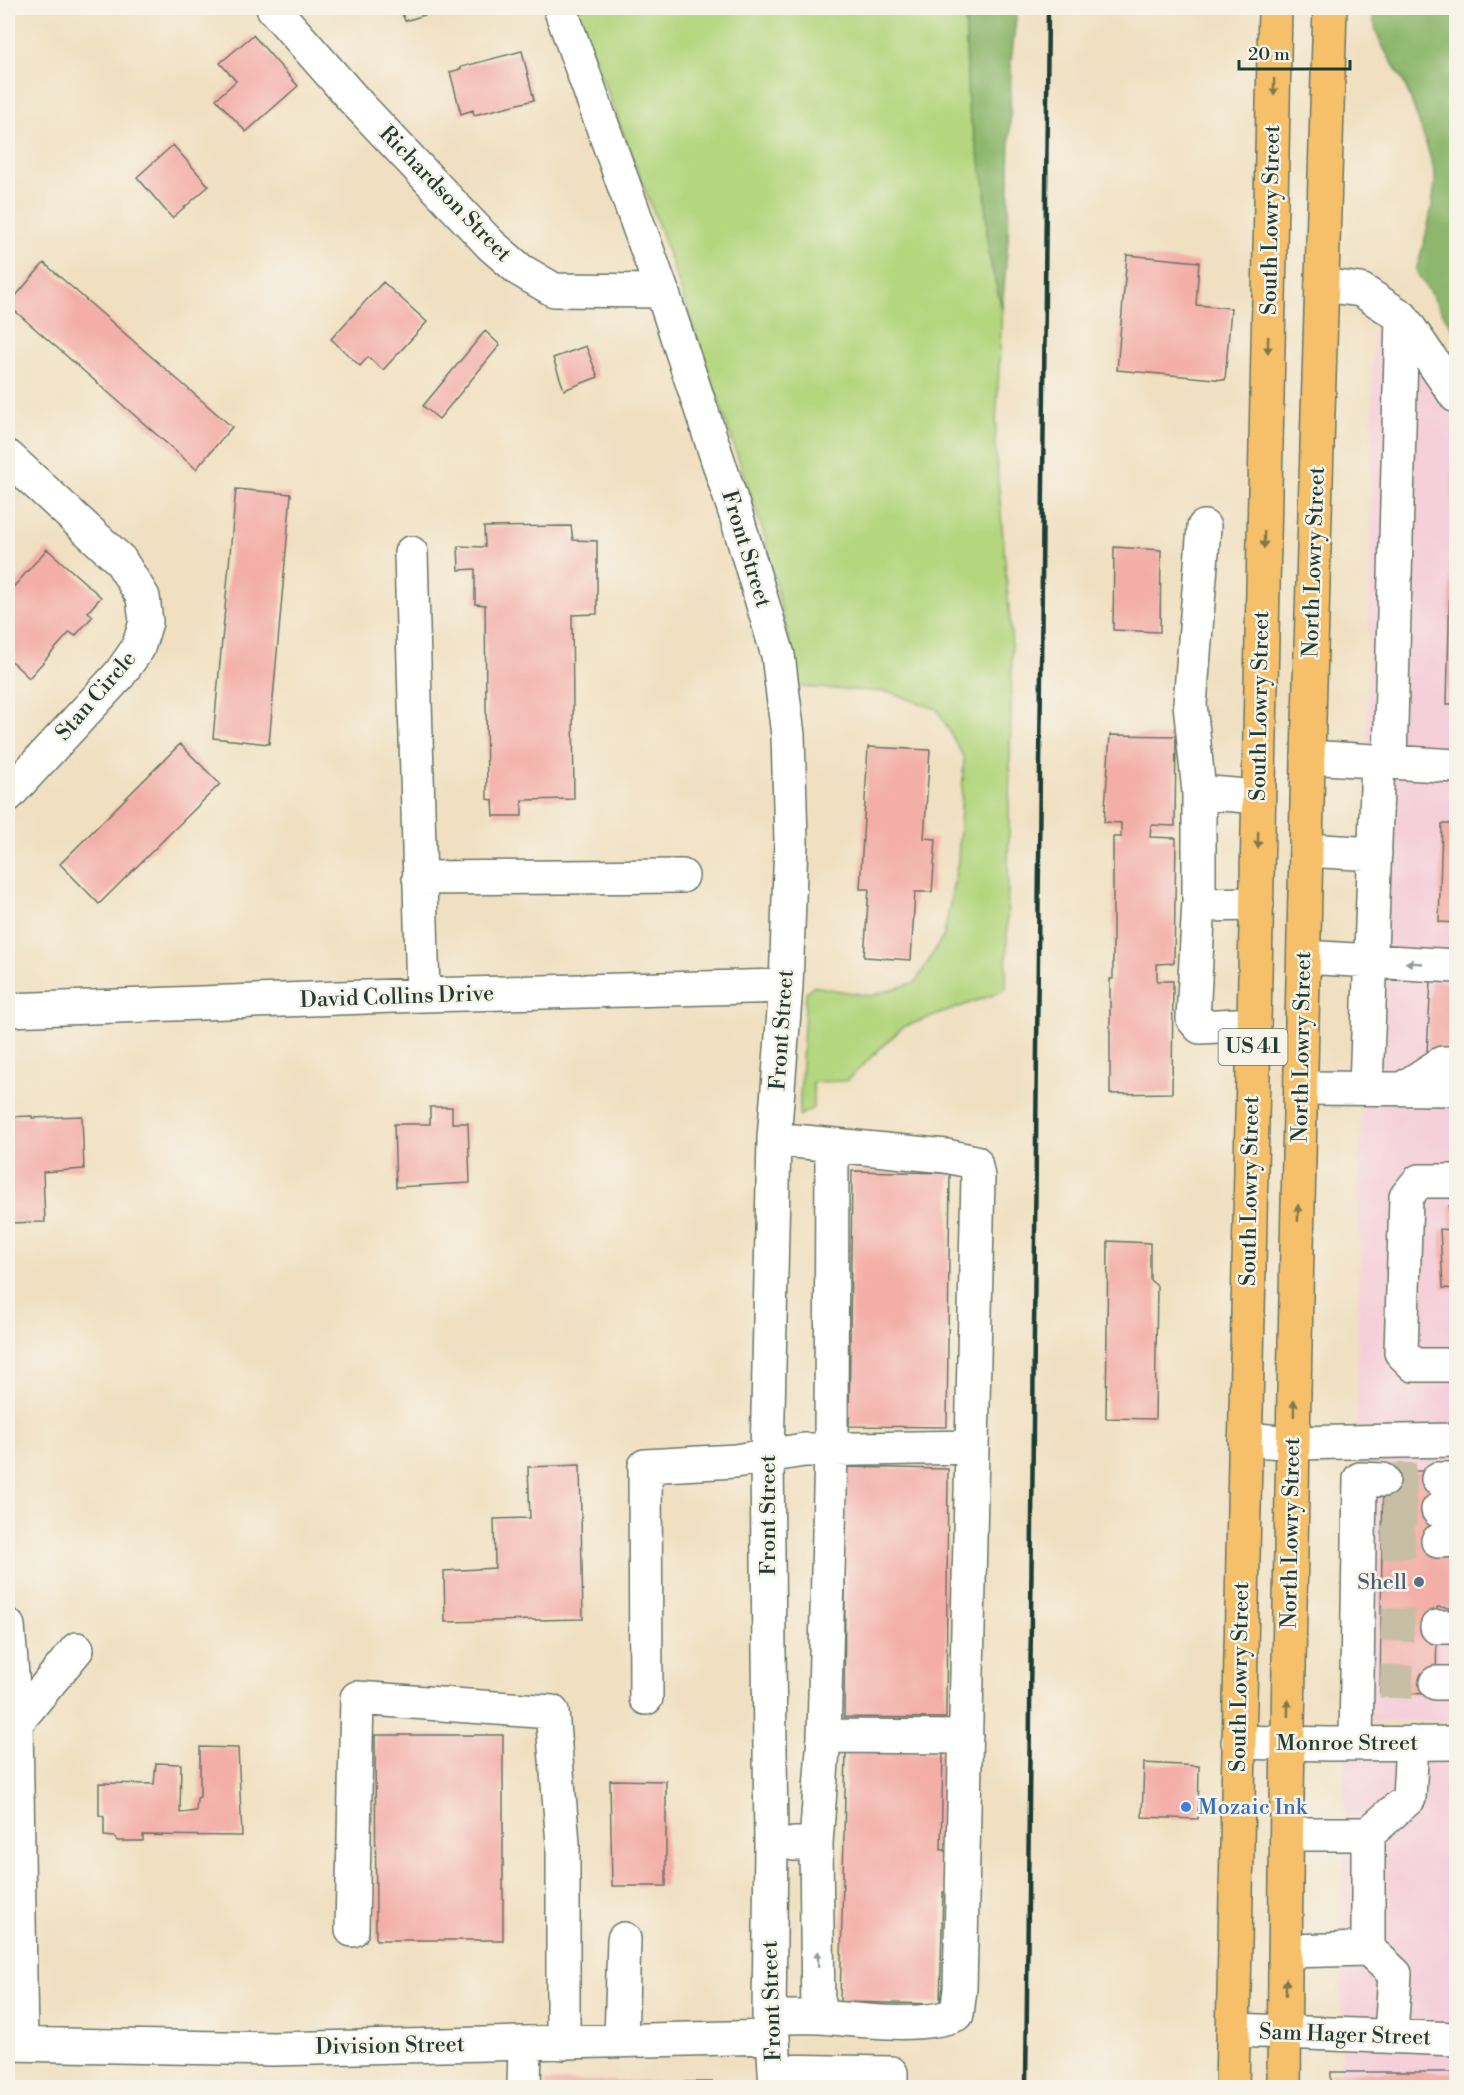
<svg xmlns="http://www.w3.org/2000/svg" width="1464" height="2095" viewBox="0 0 1464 2095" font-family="'Libre Bodoni',serif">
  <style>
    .built { fill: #f5cfda }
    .green { fill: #b3d67e; stroke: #698a59; stroke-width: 1.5 }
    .forest { fill: #8eb76d; stroke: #567a50; stroke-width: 1.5 }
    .building { fill: #f3aea7 }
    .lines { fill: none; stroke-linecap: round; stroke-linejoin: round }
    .minor-tunnel { stroke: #c6bfa5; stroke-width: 33; stroke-dasharray: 33 16; stroke-linecap: butt }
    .minor-casing { stroke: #687665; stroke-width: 36 }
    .major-casing { stroke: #687665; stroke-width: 36 }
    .minor { stroke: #fff; stroke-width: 33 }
    .major { stroke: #f6c06b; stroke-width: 33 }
    .rail { stroke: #1f3d34; stroke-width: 4.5 }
    .oneway { fill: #80784d }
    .oneway2 { fill: #8f9e9a }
    .service-dot { fill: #5c6f8a; stroke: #f7f3e8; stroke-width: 2 }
    .shop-dot { fill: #3f7fe0; stroke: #f7f3e8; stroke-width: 2 }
    .labels { text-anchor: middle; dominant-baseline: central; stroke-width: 5; stroke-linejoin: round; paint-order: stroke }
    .shield { fill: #f7f3e8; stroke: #60746a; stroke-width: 1.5 }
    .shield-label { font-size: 21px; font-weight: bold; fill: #1f3d34 }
    .street-label { font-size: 22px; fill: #1f3d34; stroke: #f7f3e8 }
    .service-label { font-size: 22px; fill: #4e5e75; stroke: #f7f3e8; text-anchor: end }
    .shop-label { font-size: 22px; fill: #366cbe; stroke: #f7f3e8; text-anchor: start }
  </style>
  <rect width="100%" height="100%" fill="#f7f3e8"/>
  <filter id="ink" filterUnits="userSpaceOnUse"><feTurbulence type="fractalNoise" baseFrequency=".0167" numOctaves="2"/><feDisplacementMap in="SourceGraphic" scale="12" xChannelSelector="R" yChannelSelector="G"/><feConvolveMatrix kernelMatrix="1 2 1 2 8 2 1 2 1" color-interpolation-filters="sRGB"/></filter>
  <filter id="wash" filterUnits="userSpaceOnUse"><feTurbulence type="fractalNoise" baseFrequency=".008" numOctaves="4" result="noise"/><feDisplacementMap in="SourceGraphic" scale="24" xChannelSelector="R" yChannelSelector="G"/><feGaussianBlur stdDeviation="1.35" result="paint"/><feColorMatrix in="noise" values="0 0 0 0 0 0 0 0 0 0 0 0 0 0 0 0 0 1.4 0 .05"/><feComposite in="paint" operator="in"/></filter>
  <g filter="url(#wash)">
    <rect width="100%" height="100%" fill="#f0e0c1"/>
    <path class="built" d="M1374 272 1456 376V1721L1352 1722Z
      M1345 1758H1456V2087L1340 2088Z"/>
    <path class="green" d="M575 8H965L968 107 985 185 988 252 1002 309 995 443 1012 646 1006 989 998 993 903 1027 846 1081 813 1082V1108L799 1116 806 992 813 986 870 996 916 982 944 935 958 861 964 758 937 709 889 692 799 687 765 537 659 226Z"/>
    <path class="forest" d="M965 8H1017L1011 62 1008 240 1002 309 988 252 985 185 968 107Z
      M1373 8H1456V334L1416 271C1425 241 1433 211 1435 180 1436 169 1409 91 1402 79 1389 56 1372 36 1373 8Z"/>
    <g id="blocks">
      <path class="building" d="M400 8H447L405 21Z
        M253 35 298 86 246 132 216 99 236 81 220 63Z
        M522 51 534 100 474 115 473 110 461 114 450 72 461 69V67Z
        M173 145 209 186 172 218 137 177Z
        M1127 255 1199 262 1196 305 1231 308 1225 380 1117 370Z
        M44 263 232 427 196 469 8 305Z
        M383 282 427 322 383 370 368 357 360 366 331 339Z
        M485 331 500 345 439 419 423 406Z
        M586 346 598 377 564 390 553 358Z
        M1453 465H1456V704H1447Z
        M236 489 291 494 269 744 213 738Z
        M571 526 573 540 597 541V614L572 615 574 799 522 800V816H494L493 800 487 799 485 605 475 604V569L459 570 458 546 485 547 484 527Z
        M1114 547 1161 550 1160 632 1113 630Z
        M47 549 101 597 88 612 93 616 75 636 70 632 29 678 8 658V593Z
        M1110 735 1176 736 1175 826 1151 825 1150 837 1176 838 1174 963 1157 964V981H1173L1172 1093 1110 1094V979H1113V837H1121V823L1104 822Z
        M180 744 220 784 99 904 60 864Z
        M868 747 930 750 924 838 936 839 932 892H915L911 960 864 957 869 889H860Z
        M1442 824H1456V923L1439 922Z
        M1431 981 1456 982V1052L1427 1051Z
        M430 1107H452V1123H468L470 1183 396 1187 394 1124H430Z
        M32 1116V1118L82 1116 84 1169 43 1172 45 1222 8 1223V1117Z
        M852 1171 950 1173 947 1427 849 1426Z
        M1456 1205V1289L1443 1288 1440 1229 1450 1230 1449 1206Z
        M1108 1241 1150 1243V1280L1157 1286 1155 1419 1106 1418Z
        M580 1465 583 1619 445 1622 444 1571 495 1568 494 1519 530 1518 528 1467Z
        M846 1467 948 1469 946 1718 844 1717Z
        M1383 1471H1438V1556L1456 1557V1608L1437 1607 1436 1694 1380 1693Z
        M375 1735H503V1940H376Z
        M200 1747 238 1748 242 1836 143 1835V1841H117L115 1837 104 1836V1817L99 1815V1783L154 1784 156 1763 181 1764 180 1813 196 1811 197 1798 200 1797Z
        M846 1752H943L941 1850H952L951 1892H943L940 2004 840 2002Z
        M1144 1763 1199 1766 1198 1819 1142 1817Z
        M610 1780 666 1781V1886H612Z
        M1331 2072H1456V2088H1331Z
        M545 2081 712 2082V2088H545Z"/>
    </g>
  </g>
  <g filter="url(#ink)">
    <use href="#blocks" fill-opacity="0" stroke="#687665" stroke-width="1.5"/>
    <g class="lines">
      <path class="minor-tunnel" d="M1383 1480 1438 1479
        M1383 1510H1438
        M1382 1542 1438 1541
        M1381 1624 1437 1627
        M1380 1681 1436 1683"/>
      <defs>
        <path id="minor" d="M273 8 354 100 491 245 520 270 554 290 662 291
          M560 8 662 291 737 518 778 655 788 735 791 841 786 986 774 1139 767 1457 771 1845 769 2018 773 2037 776 2088
          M1322 285 1361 290 1402 317 1456 396
          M8 457 120 560 143 597 146 622 138 648 119 675 8 795
          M1204 527 1190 704 1199 792 1258 797
          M411 553 423 995
          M1308 757 1456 766
          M1390 762 1402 317
          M1199 792V905L1257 904
          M1306 850 1375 854
          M419 878 682 876
          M1199 900 1193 1019 1200 1027 1254 1024
          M1304 957 1456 966
          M8 1010 423 995 786 986
          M1366 1087 1378 761
          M1405 1087 1442 1063H1456
          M1301 1088 1456 1089
          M1456 1181H1419L1406 1197 1401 1352 1414 1365H1456
          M1245 1439 1293 1443 1456 1440
          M1438 1479H1456
          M1438 1510H1456
          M1438 1541 1456 1540
          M8 1626 16 1723 21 2044
          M1437 1627H1456
          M1436 1683H1456
          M646 1698 645 1466 735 1461 804 1450 972 1447
          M16 1723 77 1649
          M824 1736 831 1450 832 1145
          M1238 1742 1329 1744 1456 1743
          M1356 1744 1360 1479 1383 1480
          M1368 1834 1409 1798 1412 1743
          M816 1843 824 1736 966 1737
          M794 1844 816 1843 818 2017
          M352 1930 357 1698 552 1712 563 1843V2043
          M1368 1949 1395 1974 1391 2035
          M1287 1951 1368 1949V1834H1287
          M769 2018C786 2017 803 2016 820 2017 859 2020 921 2029 957 2014L960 1989 978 1177 975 1162 946 1156 774 1139
          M1234 2030 1456 2039
          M621 2041 624 1939
          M8 2044 273 2049 773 2037
          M775 2071 891 2073V2088
          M524 2088 525 2043"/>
        <path id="major" d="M1232 2088 1275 8
          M1284 2088C1287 1645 1298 1202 1308 760 1314 509 1324 258 1330 8"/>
      </defs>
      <use href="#minor" class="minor-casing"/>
      <use href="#major" class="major-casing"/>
      <use href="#minor" class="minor"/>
      <use href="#major" class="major"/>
      <path class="rail" d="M1026 2088 1048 8"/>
    </g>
    <defs><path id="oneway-solid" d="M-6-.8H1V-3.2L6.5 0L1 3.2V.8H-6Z" transform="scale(1.5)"/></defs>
    <g class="oneway">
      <use href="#oneway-solid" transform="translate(1274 87) rotate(91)"/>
      <use href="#oneway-solid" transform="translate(1268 345) rotate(91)"/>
      <use href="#oneway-solid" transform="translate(1264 540) rotate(91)"/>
      <use href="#oneway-solid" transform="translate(1258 840) rotate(91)"/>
      <use href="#oneway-solid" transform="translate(1298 1213) rotate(-89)"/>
      <use href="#oneway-solid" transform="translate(1294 1408) rotate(-89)"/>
      <use href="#oneway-solid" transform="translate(1288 1708) rotate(-89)"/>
      <use href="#oneway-solid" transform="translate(1286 1987) rotate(-89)"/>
    </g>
    <g class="oneway2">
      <use href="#oneway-solid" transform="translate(1414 963) rotate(-177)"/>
      <use href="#oneway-solid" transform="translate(818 1959) rotate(-91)"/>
    </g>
  </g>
  <circle class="service-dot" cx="1419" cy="1582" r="6"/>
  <circle class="shop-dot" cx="1186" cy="1807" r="6"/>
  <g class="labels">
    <rect class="shield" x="1218.5" y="1029" width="69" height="36" rx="4.5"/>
    <g class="shield-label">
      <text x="1253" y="1047">US 41</text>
    </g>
    <g class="street-label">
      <text transform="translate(445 194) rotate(46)">Richardson Street</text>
      <text transform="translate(1271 220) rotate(-89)">South Lowry Street</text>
      <text transform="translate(746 549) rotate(73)">Front Street</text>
      <text transform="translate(1314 562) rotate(-88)">North Lowry Street</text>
      <text transform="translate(96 696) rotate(-49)">Stan Circle</text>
      <text transform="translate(1260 706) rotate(-89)">South Lowry Street</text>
      <text transform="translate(397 997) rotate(-2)">David Collins Drive</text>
      <text transform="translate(782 1030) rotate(-86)">Front Street</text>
      <text transform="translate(1302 1047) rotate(-89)">North Lowry Street</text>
      <text transform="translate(1250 1191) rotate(-89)">South Lowry Street</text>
      <text transform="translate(768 1515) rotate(-90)">Front Street</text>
      <text transform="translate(1291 1533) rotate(-89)">North Lowry Street</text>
      <text transform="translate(1240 1677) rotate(-89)">South Lowry Street</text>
      <text x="1347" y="1743">Monroe Street</text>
      <text transform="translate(772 2001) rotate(-92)">Front Street</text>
      <text transform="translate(1345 2035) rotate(2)">Sam Hager Street</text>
      <text transform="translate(390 2046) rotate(-1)">Division Street</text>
    </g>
    <g class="service-label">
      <text x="1407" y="1582">Shell</text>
    </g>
    <g class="shop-label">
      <text x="1198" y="1807">Mozaic Ink</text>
    </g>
  </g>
  <rect width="1464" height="2095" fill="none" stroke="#f7f3e8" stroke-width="30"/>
  <path d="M1239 60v9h111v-9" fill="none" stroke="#1f3d34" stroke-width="3"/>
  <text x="1248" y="60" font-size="18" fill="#1f3d34" stroke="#f7f3e8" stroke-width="4.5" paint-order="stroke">20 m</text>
</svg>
